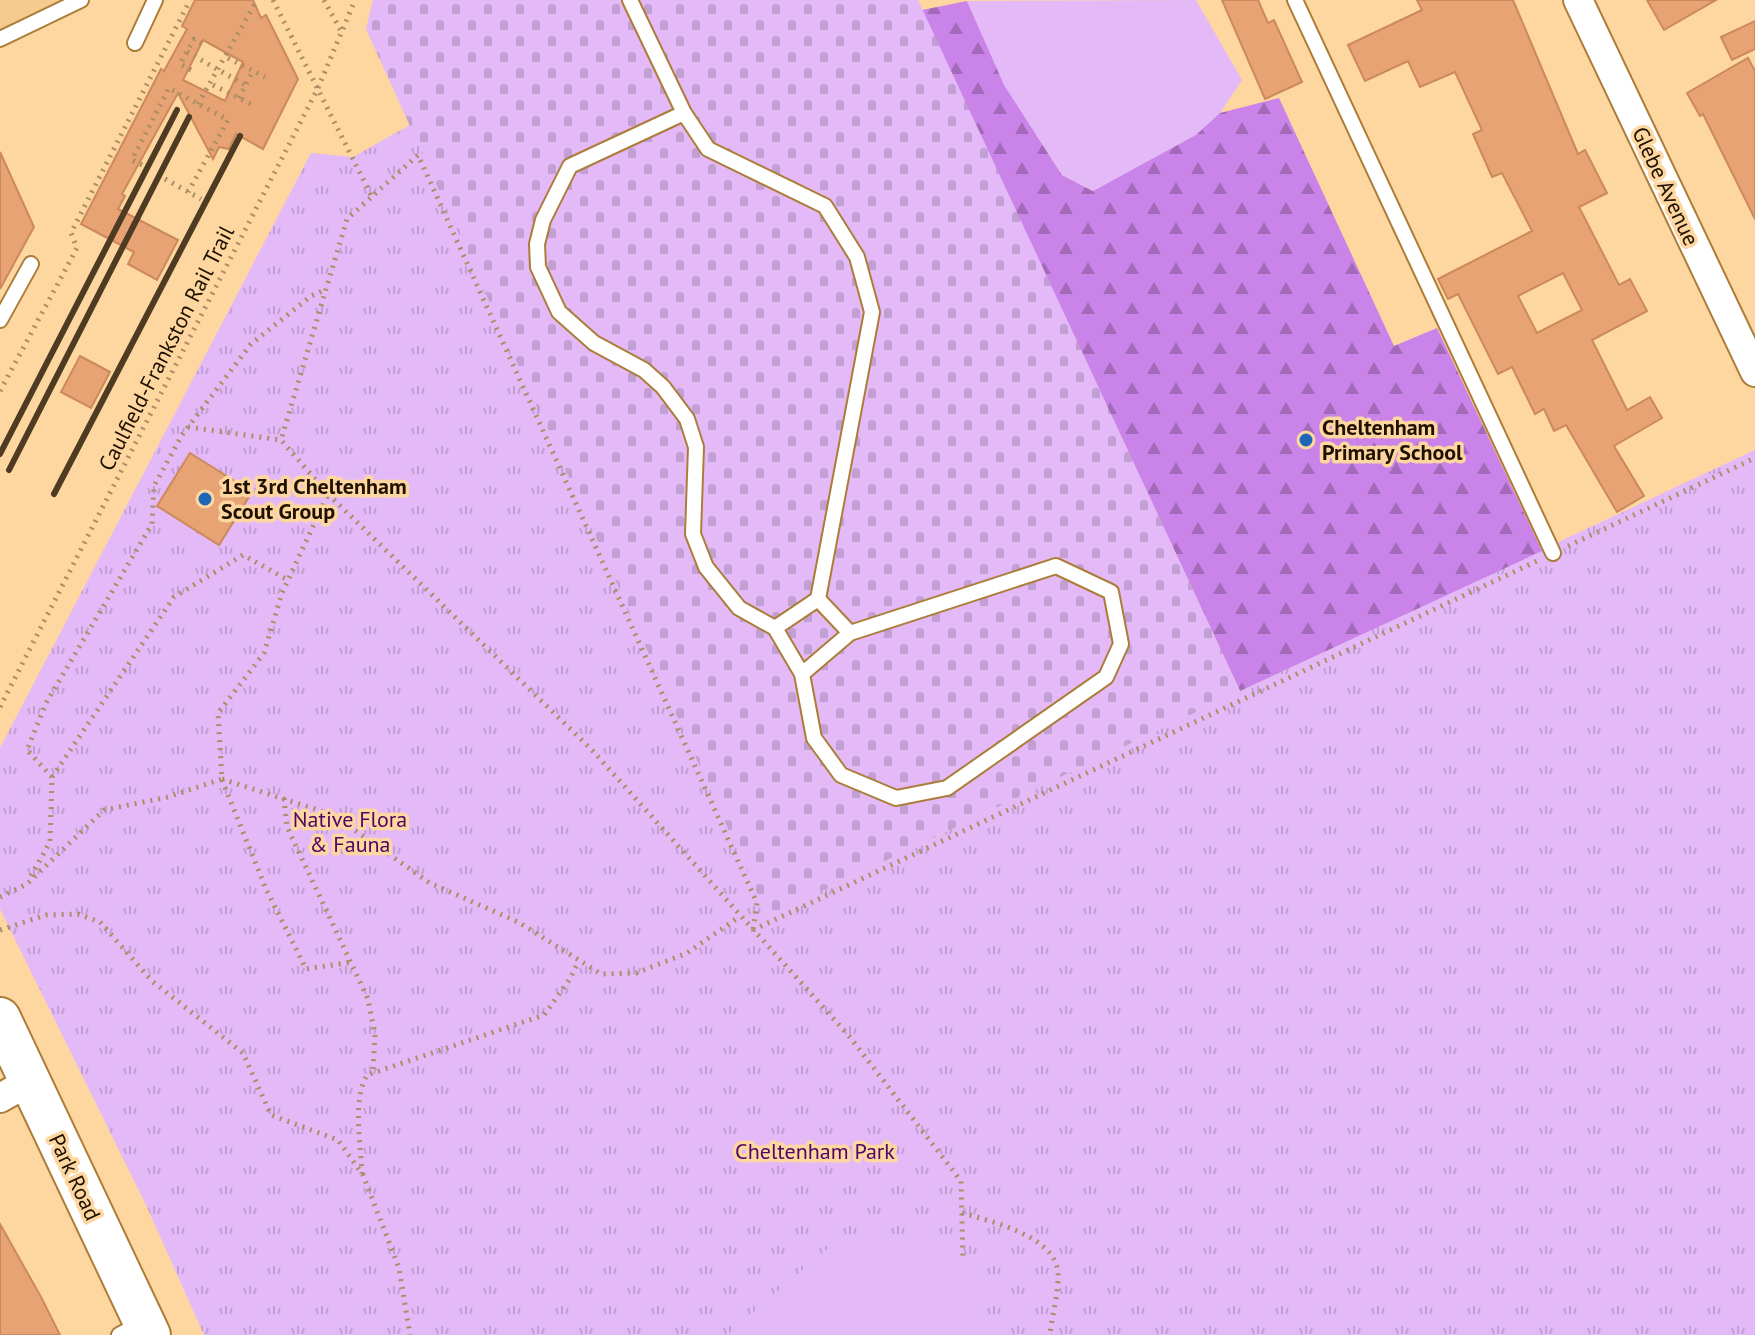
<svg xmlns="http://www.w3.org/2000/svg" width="1755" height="1335" viewBox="0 0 1755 1335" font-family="'PT Sans',sans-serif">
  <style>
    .built { fill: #f6ca8f }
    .grass { fill: url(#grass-tufts) }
    .forest { fill: url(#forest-firs) }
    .cemetery { fill: url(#cemetery-stones) }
    .pitch { fill: #e3baf7 }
    .building { fill: #e8a374; stroke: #cc895b; stroke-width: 2; fill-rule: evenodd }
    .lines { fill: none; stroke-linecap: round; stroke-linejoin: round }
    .lane-casing { stroke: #ac7d38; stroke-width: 18 }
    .street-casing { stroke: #ac7d38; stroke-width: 32 }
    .secondary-casing { stroke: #ac7d38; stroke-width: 44 }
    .path { stroke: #ac8d65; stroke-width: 5; stroke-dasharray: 2 6; stroke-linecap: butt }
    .lane { stroke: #fff; stroke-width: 14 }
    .street { stroke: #fff; stroke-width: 28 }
    .secondary { stroke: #fff; stroke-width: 40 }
    .rail { stroke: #4e3b22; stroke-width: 6 }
    .poi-dot { fill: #1e66b6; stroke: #fed6a0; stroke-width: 3 }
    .labels { text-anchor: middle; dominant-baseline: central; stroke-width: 7; stroke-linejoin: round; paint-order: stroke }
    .street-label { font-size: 22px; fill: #1f1100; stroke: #fed6a0 }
    .poi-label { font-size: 22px; font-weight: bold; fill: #1f1100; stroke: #fed6a0; text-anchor: start }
    .park-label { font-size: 22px; fill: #4d0566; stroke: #fed6a0 }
  </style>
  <defs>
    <pattern id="grass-tufts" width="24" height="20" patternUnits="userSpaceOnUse" patternTransform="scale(2)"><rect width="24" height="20" fill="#e3baf7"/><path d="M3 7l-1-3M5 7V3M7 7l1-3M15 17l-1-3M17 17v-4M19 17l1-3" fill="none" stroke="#c29fd2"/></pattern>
    <pattern id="forest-firs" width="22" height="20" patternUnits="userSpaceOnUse" patternTransform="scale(2)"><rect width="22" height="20" fill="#c983e9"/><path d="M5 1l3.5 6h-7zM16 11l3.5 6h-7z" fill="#a36aba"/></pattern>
    <pattern id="cemetery-stones" width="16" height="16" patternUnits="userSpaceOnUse" patternTransform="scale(2)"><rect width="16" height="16" fill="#e3baf7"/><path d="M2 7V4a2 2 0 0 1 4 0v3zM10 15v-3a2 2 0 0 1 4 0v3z" fill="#c29fd2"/></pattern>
  </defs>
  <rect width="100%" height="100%" fill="#fed6a0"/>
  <path class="built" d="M0 0H73L0 36Z"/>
  <path class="grass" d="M415 122 768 917 1240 691 1755 450V1335H204L146 1205 0 909V748L311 153 353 157Z"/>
  <path class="forest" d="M967 1 1006 87 1062 175 1093 191 1174 146 1220 113 1279 98 1394 346 1437 328 1542 551 1240 691 922 10Z"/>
  <path class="cemetery" d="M373 0H918L1240 691 768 917 366 29Z"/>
  <path class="pitch" d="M1196 0 1242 80 1220 113 1196 135 1093 191 1062 175 1004 85 967 1Z
    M873 1230C896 1236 945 1242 963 1258 979 1273 986 1314 990 1335H727L835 1242Z"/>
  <path class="building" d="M195 0H253L261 18 266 15 298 79 263 149 236 134 229 149 219 147 213 159 178 93 122 194 125 196 118 209 178 240 157 280 128 264 134 252 81 224 161 69 164 71 187 29 182 26ZM203 40 243 62 225 101 183 80Z
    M1222 0H1258L1268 23 1274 20 1302 82 1265 99Z
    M1417 0H1513L1578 154 1585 150 1607 193 1579 207 1619 285 1630 279 1647 311 1592 340 1627 410 1650 397 1662 418 1614 446 1644 496 1617 512 1566 425 1554 431 1544 409 1535 414 1512 367 1498 374 1458 294 1448 299 1438 279 1532 231 1502 173 1492 177 1473 134 1482 130 1455 72 1420 87 1408 61 1365 81 1348 45 1422 10ZM1563 273 1582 310 1537 333 1518 296Z
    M1647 0H1716L1664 30Z
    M1755 21V49L1732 60 1721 37Z
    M1748 58 1755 71V219L1703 114 1700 116 1687 93Z
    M0 152 34 227 0 289Z
    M80 356 110 372 91 408 61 392Z
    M190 453 252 492 219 545 157 506Z
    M0 1224 41 1297 60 1335H0Z"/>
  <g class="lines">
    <defs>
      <path id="lane" d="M630 0 684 113 708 149 825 206 857 257 872 312 818 599 850 633 1056 566 1111 592 1121 644 1106 677 947 788 896 798 841 775 814 738 802 674 775 628 739 608 706 567 693 534 696 447 687 419 663 387 644 370 594 343 559 312 538 267 537 244 543 220 570 166 684 113
        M1295 0 1553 553
        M0 39 81 0
        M135 43 155 0
        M0 320 31 264
        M775 628 818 599
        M802 674 850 633
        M119 1335 143 1322"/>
      <path id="street" d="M1578 0 1755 372
        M0 1098 30 1081"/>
      <path id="secondary" d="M0 1018 150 1335"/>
    </defs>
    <use href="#lane" class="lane-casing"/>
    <use href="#street" class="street-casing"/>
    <use href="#secondary" class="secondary-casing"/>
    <path class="path" d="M273 0 371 195
      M324 0 341 31
      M187 52 245 85
      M228 58 265 77
      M191 70 180 64 194 39 204 45
      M213 85 251 104
      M239 98 253 71
      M198 104 257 0
      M142 165 132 160 169 88 228 120 188 192
      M165 179 201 199
      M0 391 77 248 71 233 190 0
      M188 427 281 440
      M328 494 591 749 849 1036 961 1181 963 1259
      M1568 546 1755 458
      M0 707 318 88 355 0
      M52 777 27 750 46 703 152 524 154 486 182 435 251 344 311 296 327 289
      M222 779 333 815 430 883 518 922 601 974 636 973 687 953 739 917
      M222 780 266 889 306 969 352 962
      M284 798 287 827 368 999 375 1035 373 1073
      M31 876 50 842 52 777 174 597 243 555 288 580
      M0 897 27 884 104 810 168 797 222 779 218 713 264 653 282 593 328 494 281 440 347 219 418 155 757 903 753 930
      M0 930 46 915 78 914 100 922 152 981 243 1053 271 1115 338 1140 363 1175 399 1268 410 1335
      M753 930 1537 561
      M362 1174C361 1145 352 1101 367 1075L544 1015 570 979 578 962
      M962 1213C990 1221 1056 1236 1058 1273 1059 1292 1052 1315 1050 1335"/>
    <use href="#lane" class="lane"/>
    <use href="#street" class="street"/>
    <use href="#secondary" class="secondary"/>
    <path class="rail" d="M0 454 177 110
      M9 470 189 117
      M54 494 240 136"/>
  </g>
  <g class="poi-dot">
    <circle cx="1306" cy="440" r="8"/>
    <circle cx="205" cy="499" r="8"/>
  </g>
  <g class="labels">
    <g class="street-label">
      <text transform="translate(1666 186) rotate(65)">Glebe Avenue</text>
      <text transform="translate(166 348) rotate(-63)">Caulfield-Frankston Rail Trail</text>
      <text transform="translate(75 1177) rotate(65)">Park Road</text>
    </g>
    <g class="poi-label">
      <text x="1322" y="427">Cheltenham<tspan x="1322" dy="25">Primary School</tspan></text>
      <text x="221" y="486">1st 3rd Cheltenham<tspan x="221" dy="25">Scout Group</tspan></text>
    </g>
    <g class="park-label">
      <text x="350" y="819">Native Flora<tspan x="350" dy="25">&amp; Fauna</tspan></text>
      <text x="815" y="1151">Cheltenham Park</text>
    </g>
  </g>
</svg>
